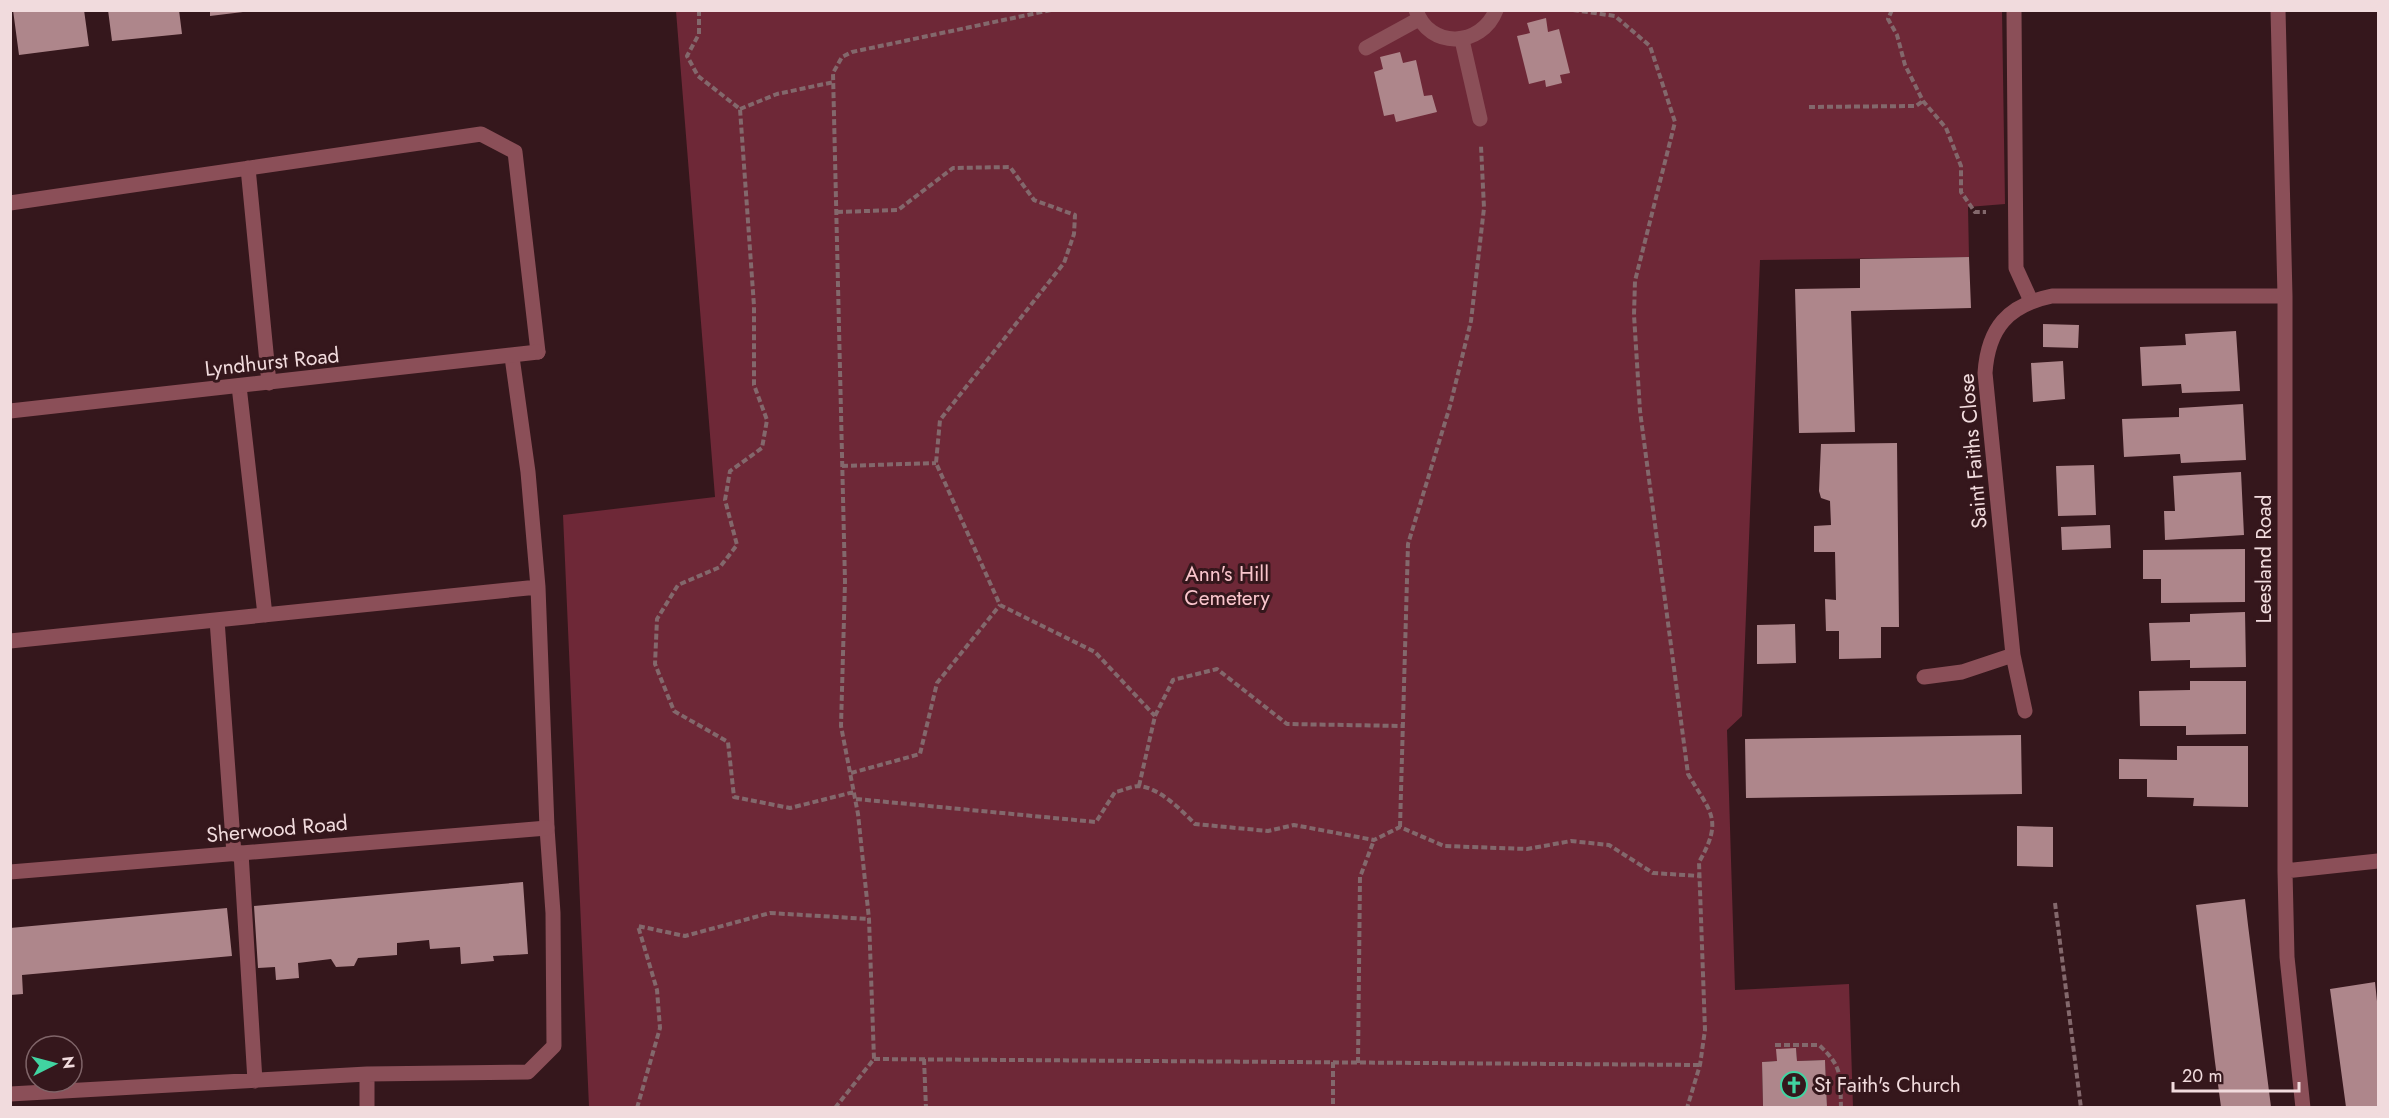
<svg xmlns="http://www.w3.org/2000/svg" width="2389" height="1118" viewBox="0 0 2389 1118" font-family="Jost,sans-serif">
  <style>
    .green { fill: #6e2837 }
    .building { fill: #ae868b }
    .lines { fill: none; stroke-linecap: round; stroke-linejoin: round }
    .path { stroke: #83686c; stroke-width: 4; stroke-dasharray: 6 3; stroke-linecap: butt }
    .lane { stroke: #8b4f58; stroke-width: 15 }
    .street { stroke: #8b4f58; stroke-width: 15 }
    .labels { text-anchor: middle; dominant-baseline: central; stroke-width: 6; stroke-linejoin: round; paint-order: stroke }
    .street-label { font-size: 21px; fill: #f1dbdd; stroke: #35171c }
    .park-label { font-size: 21px; fill: #fac5cc; stroke: #35171c }
    .poi-label { font-size: 21px; fill: #f1dbdd; stroke: #35171c; text-anchor: start }
  </style>
  <rect width="100%" height="100%" fill="#35171c"/>
  <path class="green" d="M676 11H2002L2005 204 1968 207 1969 257 1760 260 1742 716 1727 730 1735 990 1849 984 1853 1107H1827L1825 1060 1797 1061 1796 1048 1777 1061 1762 1062 1763 1108 589 1107 563 515 715 497Z"/>
  <path class="building" d="M13 10H84L89 46 19 55Z
    M108 10H179L182 34 112 41Z
    M210 10H243V12L210 16Z
    M1546 18 1548 32 1559 29 1570 73 1560 75 1562 83 1546 87 1545 80 1529 84 1517 36 1530 33 1527 23Z
    M1400 52 1403 63 1416 60 1424 96 1432 95 1437 112 1396 122 1394 114 1384 116 1374 72 1383 69 1380 57Z
    M1969 257 1971 308 1851 311 1855 432 1799 433 1795 289 1860 288V259Z
    M2043 324 2079 325 2078 348 2043 347Z
    M2236 331 2240 391 2182 393 2181 384 2142 386 2140 347 2186 345 2185 334Z
    M2063 361 2065 399 2033 402 2031 363Z
    M2243 404 2246 460 2181 463 2180 454 2124 457 2122 419 2179 417V408Z
    M1897 443 1899 627H1881V658L1839 659V631H1826L1825 599 1836 600 1835 552H1814V526L1831 525 1830 501 1821 498 1819 491 1821 444Z
    M2094 465 2096 515 2058 516 2056 466Z
    M2241 472 2244 535 2165 540 2164 511H2175L2173 476Z
    M2110 525 2111 548 2062 550 2061 527Z
    M2245 549V602L2161 603V579H2143V550Z
    M2245 612 2246 667 2190 668V660L2151 661 2149 623 2190 622V614Z
    M1795 624 1796 663 1757 664V625Z
    M2190 681H2246V734L2186 735V726H2140L2139 691 2190 690Z
    M2021 735 2022 794 1746 798 1745 739Z
    M2177 746H2248V807L2193 806 2194 798 2147 797V779H2119V759L2177 760Z
    M2017 826 2053 827V867L2017 866Z
    M523 882 528 954 493 956 494 961 461 964 460 947 430 949 429 940 397 943V955L358 958 354 966 336 967 331 959 298 963 299 978 276 980 275 967 258 968 254 906Z
    M2245 899 2248 925 2271 1107H2221L2215 1062 2196 905Z
    M227 908 232 956 22 975 23 994 10 995V928Z
    M2375 982 2378 1011V1107H2346L2330 989Z
    M1796 1048 1797 1061 1825 1060 1827 1107H1763L1762 1062 1777 1061 1776 1049Z"/>
  <g class="lines">
    <path class="path" d="M699 10V34L687 56 698 76 740 109 754 306V385L767 420 762 448 730 471 725 500 737 545 720 567 678 585 657 619 655 664 674 711 728 742 734 797 790 808 854 792
      M1573 10 1615 16 1650 46 1675 122 1635 281 1634 315 1640 411 1688 774C1710 812 1724 819 1699 862L1705 1030 1700 1065 1687 1108
      M1892 10 1888 19 1897 35 1905 65 1923 101 1946 128 1961 166V192L1975 212H1986
      M1809 107 1916 106 1923 101
      M740 109 777 94 834 82
      M837 212 898 210 953 168 1010 167 1034 200 1075 215 1074 234 1064 263 940 420 936 463 1000 605 1095 652 1155 716
      M842 466 936 463
      M851 773 920 754 937 683 1000 605
      M1139 786 1155 716 1173 680 1217 669 1287 724 1403 726
      M856 799 1096 822 1115 792C1122 791 1132 786 1139 786 1160 788 1181 810 1195 824L1268 831 1294 825 1374 840 1400 827 1444 846 1527 849 1571 841 1609 845 1653 873 1700 876
      M1400 827 1408 544 1450 406 1471 321 1484 208 1481 146
      M2055 903 2081 1108
      M1775 1045H1819C1843 1067 1840 1076 1841 1108
      M874 1059 1700 1065
      M924 1059 926 1108
      M1333 1062V1108
      M1358 1063 1360 877 1374 840
      M637 1108 660 1028 657 990 638 926 685 936 770 913 869 919
      M835 1108 874 1059 869 919 858 814 841 726 845 582 833 73 842 57 852 52 1051 10"/>
    <path class="lane" d="M1416 10C1429 50 1482 47 1496 10
      M2014 10 2016 268 2031 301
      M1462 40 1480 119
      M1366 48 1419 19
      M248 168 269 383
      M10 203 481 134 515 152 538 352
      M239 386 265 615
      M217 620 234 854
      M10 641 538 587
      M241 853 255 1081
      M10 1094 367 1074 528 1072 554 1046 553 913 547 828 538 587 528 472 512 357
      M367 1108V1074"/>
    <path class="street" d="M2278 10 2285 296V871L2287 957 2303 1108
      M10 411 538 352
      M1924 677 1962 672 2013 655
      M2025 711 2013 655 1985 373C1988 328 2008 305 2052 296H2285
      M2285 871 2378 861
      M10 872 547 828"/>
  </g>
  <defs>
    <symbol id="church-ring" viewBox="-11 -11 22 22"><circle r="9.5" fill="#35171c" stroke="#41d4a1" stroke-width="1.5"/><path d="M-1.2-6h2.4v3.5h3.3v2.4h-3.3V6h-2.4V-.1h-3.3v-2.4h3.3Z" fill="#41d4a1"/></symbol>
  </defs>
  <g fill-rule="evenodd">
    <use href="#church-ring" x="1779" y="1070" width="30" height="30"/>
  </g>
  <g class="labels">
    <g class="street-label">
      <text transform="translate(272 362) rotate(-6)">Lyndhurst Road</text>
      <text transform="translate(1973 451) rotate(-95)">Saint Faiths Close</text>
      <text transform="translate(2264 559) rotate(-90)">Leesland Road</text>
      <text transform="translate(277 829) rotate(-5)">Sherwood Road</text>
    </g>
    <g class="park-label">
      <text x="1227" y="574">Ann's Hill<tspan x="1227" dy="24">Cemetery</tspan></text>
    </g>
    <g class="poi-label">
      <text x="1814" y="1085">St Faith's Church</text>
    </g>
  </g>
  <rect width="2389" height="1118" fill="none" stroke="#f1dbdd" stroke-width="24"/>
  <g transform="translate(54 1064) rotate(84)"><circle r="28" fill="#35171c" stroke="#806569" stroke-width="1.5"/>
  <path d="M0-4.5L10 22L0 15L-10 22Z" fill="#41d4a1"/>
  <text y="-9" font-size="16" font-weight="bold" text-anchor="middle" fill="#f1dbdd">N</text>
  </g>
  <path d="M2173 1082v9h126v-9" fill="none" stroke="#f1dbdd" stroke-width="3"/>
  <text x="2182" y="1082" font-size="18" fill="#f1dbdd" stroke="#35171c" stroke-width="4.5" paint-order="stroke">20 m</text>
</svg>
